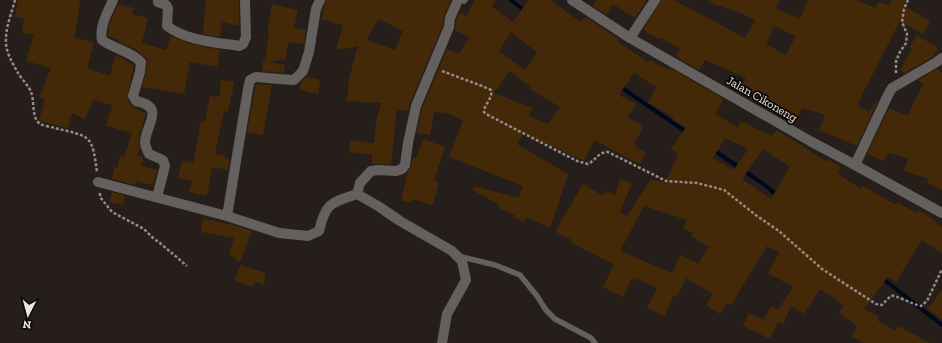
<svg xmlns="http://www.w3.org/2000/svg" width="942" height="343" viewBox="0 0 942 343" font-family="'Zilla Slab',serif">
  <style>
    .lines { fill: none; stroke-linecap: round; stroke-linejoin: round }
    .stream { stroke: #00091a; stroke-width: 4 }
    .building { fill: #442908; fill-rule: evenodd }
    .path { stroke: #928b87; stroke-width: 2.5; stroke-dasharray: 3 2; stroke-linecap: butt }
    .service { stroke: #64605d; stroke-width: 5.5 }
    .minor { stroke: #64605d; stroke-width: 10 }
    .tertiary { stroke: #64605d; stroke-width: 10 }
    .labels { text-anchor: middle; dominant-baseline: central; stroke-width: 4; stroke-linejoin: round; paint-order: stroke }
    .street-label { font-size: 12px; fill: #ece6e3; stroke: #0c0907 }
  </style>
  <rect width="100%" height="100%" fill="#261e1a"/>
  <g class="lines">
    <path class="stream" d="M511 0 525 11
      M619 86 688 133
      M712 149 762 183 778 196
      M882 278 942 325"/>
  </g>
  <path class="building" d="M18 0H80L76 30 74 37 94 43 87 68 110 76 115 55 134 65 127 97 130 104 136 108V109L146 113 140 134 139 142 140 148 137 155 143 156 141 166 157 170 153 185 136 181 135 185 112 179 115 167 117 168 120 156 124 157 132 133 106 126 112 105 93 100 85 119 72 113 68 128 39 121 45 100 39 97 51 68 26 61 34 35 22 33 24 18 15 17Z
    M206 0H239V26L222 22 220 37 203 34Z
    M326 0H451L444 16 443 25 410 103 408 111 397 109 391 164H372V155L349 152 350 140 374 143 376 123 381 103 347 101 349 78 358 46 336 50 343 25 321 19ZM378 19 403 31 395 50 367 40Z
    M475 0H495L492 7 513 22 528 0H551L580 22 586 17 618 39 617 41 648 62 650 60 669 70 670 68 724 99 715 113 738 128 741 121 772 136 777 130 826 161 827 159 841 167 838 174 861 189 863 186 896 205 898 202 916 213 918 210 936 221 935 222 942 227V253L922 240 896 282 888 277 864 309 879 316 877 320 895 331 898 326 930 343H864L852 337 857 326 839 313 844 306 820 289 804 314 791 306 783 324 778 322 770 339 743 326 749 313 764 320 771 306 778 310 793 287 768 273 779 252 767 246 731 305 727 303 720 314 706 305 713 294 686 278 677 297 674 295 665 316 647 308 657 288 634 278 633 280 631 279 623 297 603 287 614 264 571 243 572 240 558 234 559 233 555 232 583 184 603 196 606 191 615 195 620 179 632 183 620 212 627 216 651 179 665 183 678 154 671 149 686 127 672 120 674 117 648 103 656 87 634 73 619 95 636 104 628 118 644 126 634 144 637 145 636 148 646 152 641 163H637L594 140 584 161 523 133 517 144 568 174 550 228 526 217 524 222 514 217 515 215 498 208 500 205 472 190 474 186 519 198 523 186 449 157 463 121 448 113 434 112 430 135 417 133 422 108 447 49 459 54 469 37 455 30 456 20 460 12 466 17ZM511 32 537 52 525 70 499 51ZM510 71 531 87 530 89 560 107 548 124 529 116 533 108 494 93ZM725 138 748 149 734 170 713 158ZM763 149 790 167 771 199 742 179ZM644 206 687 220 683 228 693 233 691 236 709 247 698 264 681 255 672 273 620 251Z
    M596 0H647L635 18 613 4 606 15 593 6Z
    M661 0H674L745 38 755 20 741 13 708 2 709 0H780L775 8 800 19 808 0H855L876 8 878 2 890 5 892 0H907L904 6 930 21 923 34 900 21 857 105 869 112 876 102 877 103 857 146 819 130 825 115 802 108 795 125 738 91 746 78 705 60 699 70 676 57 680 49 660 37 659 39 643 30ZM774 26 796 36 786 55 766 44Z
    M118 4 134 8 132 14 148 18 142 43 166 50 171 36 191 44 220 50 217 67 190 62 184 94 142 87 146 73 147 59 135 49 119 42V40L108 36 109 26Z
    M272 4 298 10 294 28 306 30 304 44 288 42 286 59 269 62 285 65 284 73 262 71 263 61H265L269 32H267Z
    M917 35 938 48 932 57 905 73 900 70 912 50 909 48Z
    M937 69 942 72V190L927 183 929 179 904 171 908 158 888 153 884 161 867 154 889 108 908 116 913 103 924 84 918 80Z
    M306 77 320 80 318 94 300 90 301 82Z
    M221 80 234 82 232 95H231L228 112 224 111 215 154 225 155V158L230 159 228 170 212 167 207 196 189 192 192 181 178 178 182 161 193 163 201 121H205L210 96 219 97Z
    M256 84 272 85 263 135 247 132Z
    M423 139 445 147 434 180 439 182 433 205 412 199V203L401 200 408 172 411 166 413 158H416Z
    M112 192 125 196 123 205 109 202Z
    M203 219 238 226 252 231 240 262 229 254 234 238 201 232Z
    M240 265 266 273 263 285 255 281 253 287 235 280Z
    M942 289V319L928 309Z"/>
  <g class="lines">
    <path class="path" d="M15 0C12 12 6 26 6 39 5 51 12 62 18 73 21 78 30 88 31 92 35 102 31 117 40 124 44 126 51 127 55 128 91 137 92 134 97 172
      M442 71 482 86 491 90C493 99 484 104 484 112L486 114 577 161 588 164C596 160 598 152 608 152L666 181 697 183 724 190 757 216 779 231 822 269 876 304 882 305C885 302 888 298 891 296 894 294 914 305 921 306L927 301 942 269
      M896 73V61L900 52 906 43 907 34 902 22 904 9 908 0
      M100 193V197L112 212 144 229 153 238 160 243 187 266"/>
    <path class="service" d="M464 1 465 0
      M458 256 495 265 520 275 537 296 546 310 555 319 591 338 595 343"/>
    <path class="minor" d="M113 0C108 12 99 26 102 40 114 49 130 51 141 62L140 72 133 96 136 101C166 107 146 124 145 142 145 146 147 150 149 154L163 160 165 166 157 197
      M158 0V2L166 5 168 8 167 26C188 41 214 42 239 46L243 44 246 37 245 0
      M630 38 655 0
      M855 165 888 95 892 88 935 63 942 58
      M98 182 227 216 279 233 308 236 319 231C326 202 331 203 357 194L378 206 400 221 452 251 462 261 466 280 447 314 442 343
      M357 194 360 183 371 171 378 170 396 171 402 169 405 165 408 143 416 106 449 27 450 18 458 0
      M227 216 248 89 250 80 256 77 279 79 294 80 303 71 309 52 316 9 320 0"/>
    <path class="tertiary" d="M572 0 630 38 810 141 855 165 942 213"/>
  </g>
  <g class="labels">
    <g class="street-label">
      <text transform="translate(762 99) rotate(30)">Jalan Cikoneng</text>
    </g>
  </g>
  <g transform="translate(28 315) rotate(186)" stroke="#0c0907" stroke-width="3" paint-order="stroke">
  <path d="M0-3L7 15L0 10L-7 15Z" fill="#ece6e3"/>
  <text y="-6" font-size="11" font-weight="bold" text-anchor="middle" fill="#ece6e3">N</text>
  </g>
</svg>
